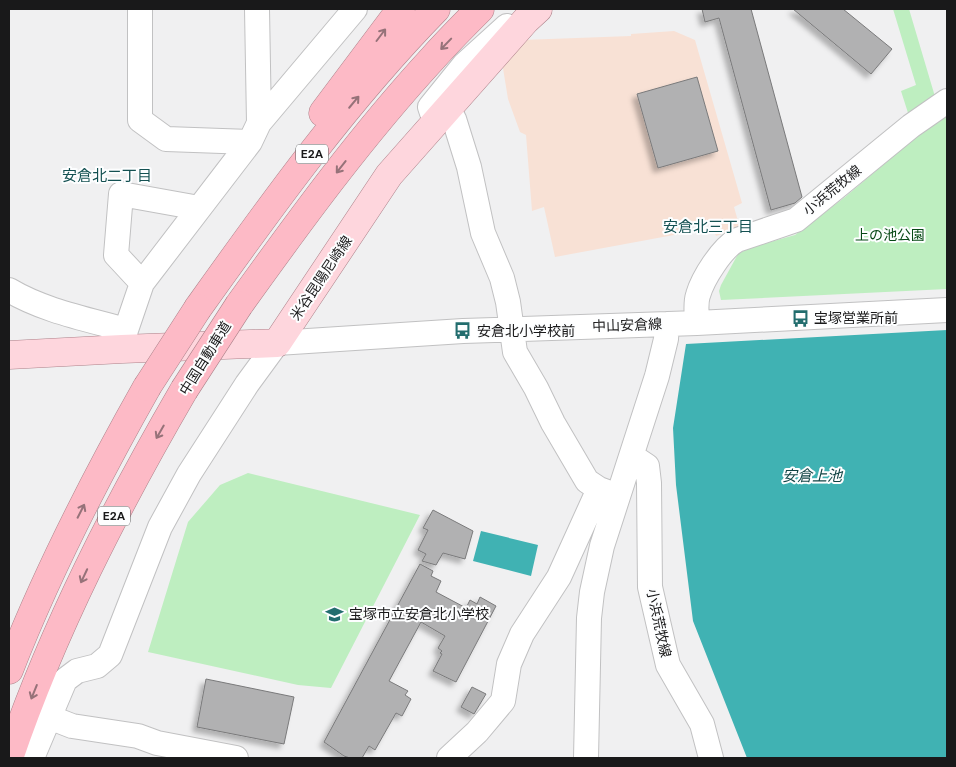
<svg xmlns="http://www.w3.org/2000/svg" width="956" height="767" viewBox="0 0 956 767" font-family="'DM Sans','Noto Sans JP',sans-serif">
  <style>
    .industrial { fill: #f8e1d5 }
    .green { fill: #beeec0 }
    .water { fill: #40b2b3 }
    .building { fill: #b1b1b2; stroke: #7a7a7b; filter: url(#shadow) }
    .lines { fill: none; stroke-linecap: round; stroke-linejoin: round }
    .minor-casing { stroke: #c1c1c2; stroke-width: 26 }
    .major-casing { stroke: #ad828a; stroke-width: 29 }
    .highway-casing { stroke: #ad828a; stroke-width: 29 }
    .minor { stroke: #fff; stroke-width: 24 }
    .major { stroke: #fed6dd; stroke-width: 28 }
    .highway { stroke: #fdbac6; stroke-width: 28 }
    .highway-bridge-casing { stroke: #ad828a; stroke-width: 29; stroke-linecap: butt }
    .highway-bridge { stroke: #fdbac6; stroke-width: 28 }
    .oneway { stroke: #967279 }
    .labels { text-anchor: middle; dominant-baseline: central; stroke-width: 4; stroke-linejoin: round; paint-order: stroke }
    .shield { fill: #fdfeff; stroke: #5d5e5f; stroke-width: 1 }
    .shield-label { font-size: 12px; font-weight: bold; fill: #19191a }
    .street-label { font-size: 14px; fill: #19191a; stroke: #fdfeff }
    .park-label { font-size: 14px; fill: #074915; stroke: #fdfeff }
    .poi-label { font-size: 14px; fill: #19191a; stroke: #fdfeff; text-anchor: start }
    .neighbourhood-label { font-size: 15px; fill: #145152; stroke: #fdfeff }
    .water-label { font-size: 15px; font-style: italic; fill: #104344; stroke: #fdfeff }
  </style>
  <defs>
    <filter id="shadow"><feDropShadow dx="-4.5" dy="4.5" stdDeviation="2.5" flood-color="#0004"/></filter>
  </defs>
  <rect width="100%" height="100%" fill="#f0f0f1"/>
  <path class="industrial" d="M674 31 695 40 742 203 734 207 740 228 716 236 709 220 689 226 690 232 555 257 544 207 532 211 526 135 520 132 508 99 502 62 522 40 631 36V34Z"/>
  <path class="green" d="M893 9H909L936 100 909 116 901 91 916 85Z
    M947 111V289L721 300 719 291 721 285 738 254 749 248 795 235 845 197Z
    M248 473 420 515 331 688 298 685 148 652 188 522 220 485Z"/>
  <path class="water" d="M947 330V758H747L693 621 676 485 673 428 686 344Z
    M481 531 538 545 531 576 473 561Z"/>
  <path class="building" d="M702 9H751L802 197 795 203 771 210 719 18 705 22Z
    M793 9H843L892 49 871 74Z
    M697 77 718 151 658 168 637 94Z
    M433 510 473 531 465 559 443 553 436 565 422 561 426 554 418 550 428 530 423 528Z
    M420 564 433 571 431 576 441 581 436 592 466 608 470 600 477 604 480 597 496 606 456 682 433 671 442 654 440 653 442 651 438 648 445 636 421 622 389 681 408 691 405 695 411 699 402 716 396 713 375 750 369 746 362 758H350L344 756 324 742Z
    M206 679 294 697 284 744 197 727Z
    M472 687 486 694 474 714 461 707Z"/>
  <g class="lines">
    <defs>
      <path id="minor" d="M140 9V120L166 139 250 142
        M257 9 259 123
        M446 112 454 119 469 167 483 233 502 278 508 302 515 352 536 388 553 423 587 481 599 489 618 496
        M438 121 432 113 430 107 464 65 507 26
        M142 283 116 255 121 194 199 208
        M9 290C44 311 87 319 126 330
        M697 323C697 314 695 304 698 295 703 278 722 248 737 240L796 220 911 126 947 101
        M122 349 126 330 142 283 250 142 259 123 355 9
        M632 456 647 466 649 483 650 587 668 665 702 724 711 758
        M49 717 72 726 138 736 157 743 236 758
        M32 758 65 680 77 671 97 666 110 655 160 527 189 474 247 384 277 343 463 331 697 323 947 310
        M449 758 477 732 503 701 509 664 522 634 559 577 599 489
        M586 758 589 618 592 592 602 546 657 376 666 339 667 324"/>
      <path id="major" d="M9 355 122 349 277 343 389 175 526 20 538 9"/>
      <path id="highway" d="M323 113 401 9
        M239 305C300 220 362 135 433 58 448 41 464 25 480 9
        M198 308C272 204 347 100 436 9
        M9 670C47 572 95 479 147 387
        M9 758C53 629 116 507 184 390"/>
    </defs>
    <use href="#minor" class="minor-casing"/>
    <use href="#major" class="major-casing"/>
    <use href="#highway" class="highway-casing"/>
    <use href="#minor" class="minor"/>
    <use href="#major" class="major"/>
    <use href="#highway" class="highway"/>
    <defs>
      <path id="highway-bridge" d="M147 387 198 308
        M184 390 239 305"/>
    </defs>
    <use href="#highway-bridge" class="highway-bridge-casing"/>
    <use href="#highway-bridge" class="highway-bridge"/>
  </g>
  <defs><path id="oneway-shaft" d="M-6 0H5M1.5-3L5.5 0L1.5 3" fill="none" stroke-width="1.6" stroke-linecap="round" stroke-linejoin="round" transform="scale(1.25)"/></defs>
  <g class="oneway">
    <use href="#oneway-shaft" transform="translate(381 35) rotate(-53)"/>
    <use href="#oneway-shaft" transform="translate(446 44) rotate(134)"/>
    <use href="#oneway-shaft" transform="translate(354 102) rotate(-50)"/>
    <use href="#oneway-shaft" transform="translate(341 167) rotate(128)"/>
    <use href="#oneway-shaft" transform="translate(160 432) rotate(120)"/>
    <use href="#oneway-shaft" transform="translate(81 511) rotate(-63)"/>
    <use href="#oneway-shaft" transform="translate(84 576) rotate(115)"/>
    <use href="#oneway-shaft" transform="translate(34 692) rotate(112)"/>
  </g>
  <defs>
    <symbol id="bus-bare" viewBox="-9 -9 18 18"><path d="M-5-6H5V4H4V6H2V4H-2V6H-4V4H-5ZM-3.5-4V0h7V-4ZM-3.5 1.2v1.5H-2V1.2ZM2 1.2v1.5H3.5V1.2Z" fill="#226d6e" stroke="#fdfeff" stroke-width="2.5" paint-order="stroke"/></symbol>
    <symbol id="school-bare" viewBox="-9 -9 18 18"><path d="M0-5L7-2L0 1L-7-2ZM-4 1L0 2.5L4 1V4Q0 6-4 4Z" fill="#226d6e" stroke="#fdfeff" stroke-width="2.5" paint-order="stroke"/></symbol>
  </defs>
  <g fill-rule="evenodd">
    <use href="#bus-bare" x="788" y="306" width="25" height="25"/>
    <use href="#bus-bare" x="450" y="318" width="25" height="25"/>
    <use href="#school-bare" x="322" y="602" width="25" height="25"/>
  </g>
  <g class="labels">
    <g class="shield">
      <rect x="296" y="144.5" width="32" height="19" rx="4"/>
      <rect x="98" y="506.5" width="32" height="19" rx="4"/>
    </g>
    <g class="shield-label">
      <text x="312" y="154">E2A</text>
      <text x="114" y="516">E2A</text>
    </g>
    <g class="street-label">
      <text transform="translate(832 190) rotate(-39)">小浜荒牧線</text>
      <text transform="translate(321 278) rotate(-56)">米谷昆陽尼崎線</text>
      <text transform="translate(627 325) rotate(-2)">中山安倉線</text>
      <text transform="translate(205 358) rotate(-58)">中国自動車道</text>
      <text transform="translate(659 623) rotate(78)">小浜荒牧線</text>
    </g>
    <g class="park-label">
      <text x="890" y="235">上の池公園</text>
    </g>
    <g class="poi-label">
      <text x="814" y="318">宝塚営業所前</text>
      <text x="477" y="331">安倉北小学校前</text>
      <text x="349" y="614">宝塚市立安倉北小学校</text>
    </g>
    <g class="neighbourhood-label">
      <text x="107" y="176">安倉北二丁目</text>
      <text x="708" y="227">安倉北三丁目</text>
    </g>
    <g class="water-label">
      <text x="812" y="476">安倉上池</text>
    </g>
  </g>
  <rect width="956" height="767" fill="none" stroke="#19191a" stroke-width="20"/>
</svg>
